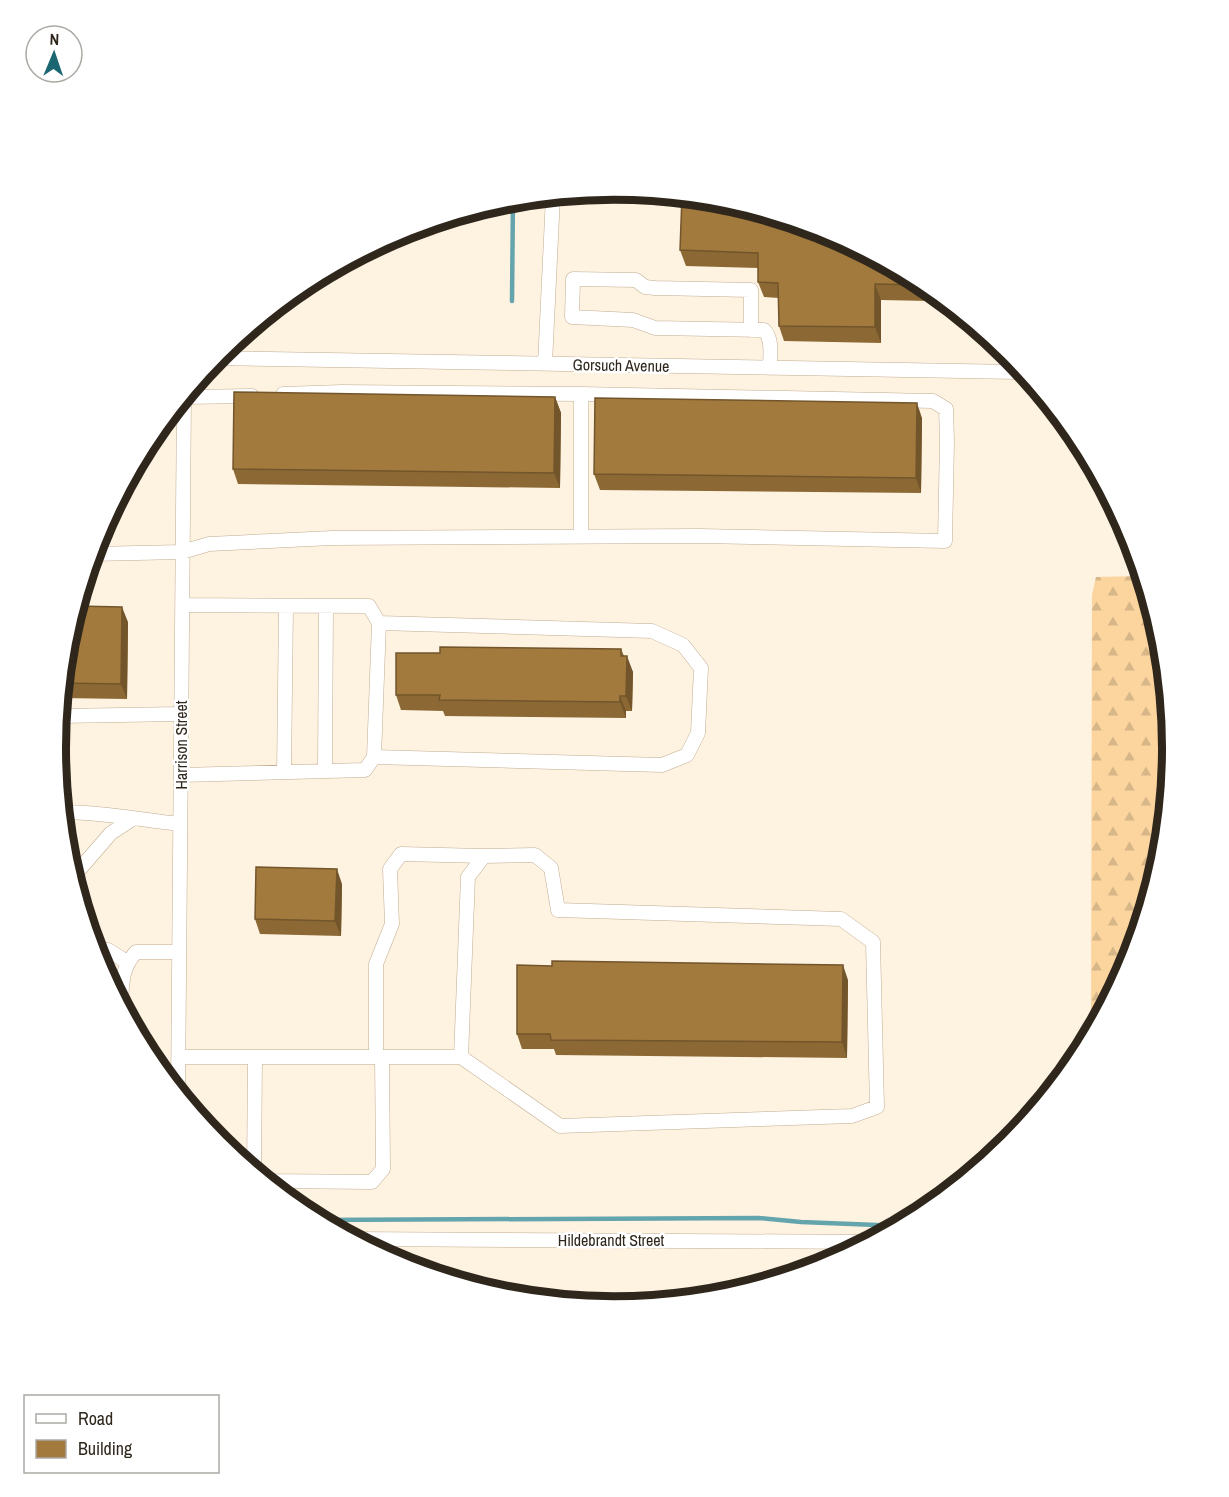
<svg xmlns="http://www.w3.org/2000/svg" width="1229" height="1497" viewBox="0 0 1229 1497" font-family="'Archivo Narrow',sans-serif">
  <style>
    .forest { fill: url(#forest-firs) }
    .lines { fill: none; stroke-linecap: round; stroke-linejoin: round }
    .stream { stroke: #64a5ad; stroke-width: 4.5 }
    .minor-casing { stroke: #c0ac91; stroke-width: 15 }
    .minor { stroke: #fff; stroke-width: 14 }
    .wall { fill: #8c6934 }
    .shaded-wall { fill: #72552b }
    .building { fill: #a37a3d; stroke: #72552b; stroke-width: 1.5 }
    .labels { text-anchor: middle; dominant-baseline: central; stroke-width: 5; stroke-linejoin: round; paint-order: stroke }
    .street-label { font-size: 16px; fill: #2f271c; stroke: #fff }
    .rim { fill: none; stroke: #2f271c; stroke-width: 8 }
  </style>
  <defs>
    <pattern id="forest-firs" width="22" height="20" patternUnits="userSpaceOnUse" patternTransform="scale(1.5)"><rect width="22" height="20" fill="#fbd49e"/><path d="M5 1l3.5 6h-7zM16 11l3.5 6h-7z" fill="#d7b688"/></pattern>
  </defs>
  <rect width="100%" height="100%" fill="#fef2e1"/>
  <path class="forest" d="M1143 576 1163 640 1173 749 1163 858 1131 963 1091 1038 1092 595 1096 577Z"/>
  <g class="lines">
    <path class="stream" d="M512 301 513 199
      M316 1220 759 1218 801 1222 902 1226"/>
    <defs>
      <path id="minor" d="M751 330V290L655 288 645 287 636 280 573 279 572 317 633 320 655 328 764 330C773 339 770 356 770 368
        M216 358 1025 372
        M545 364 553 196
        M183 397 252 396
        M581 537V394
        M92 554 182 552 209 544 332 538 699 536 945 541 947 441 946 409 933 401 581 394 342 392 283 394
        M59 716 181 714
        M374 757 662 765 687 755 698 733 701 668 683 645 652 631 379 623
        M325 771 326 606
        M284 772 286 606
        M181 775 365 770 374 757 379 623 369 606 182 605
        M62 812C102 812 141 820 180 824
        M72 878 111 833 131 820
        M94 950H108L127 962
        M121 1006C122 985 121 968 136 952H179
        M179 1057H461L560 1126 852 1116 877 1107 873 942 841 919 558 910 551 868 535 855 484 856 468 877 461 1057
        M376 1057V964L392 924 390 869 401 854 484 856
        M178 1094 184 397
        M254 1173 255 1057
        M257 1175 272 1181 372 1182 383 1169 382 1057
        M351 1239 871 1242"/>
    </defs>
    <use href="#minor" class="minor-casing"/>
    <use href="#minor" class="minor"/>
  </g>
  <path class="wall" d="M682 196 925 284 930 287 929 301 881 300V343L784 341 779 326V298L764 297 758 282V268L686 266 680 250Z
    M555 397 561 413 560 488 238 484 233 469Z
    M922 418 921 493 600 490 594 474Z
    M129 477V493H120Z
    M128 622 127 699 60 698 66 639Z
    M621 649 624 656 633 672 632 711H626V718L445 716 443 711 401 710 396 695 440 653Z
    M342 884 341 936 260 934 255 919Z
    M848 980 847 1058 556 1055 554 1049H522L517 1034Z"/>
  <path class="shaded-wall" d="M924 283 930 287 929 301 924 285Z
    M875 284 881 300V343L875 327Z
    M555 397 561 413 560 488 554 473Z
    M917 403 922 418 921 493 916 478Z
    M129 477V493L125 484Z
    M122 607 128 622 127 699 121 684Z
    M627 656 633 672 632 711 626 696Z
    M620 696 626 711V718L620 702Z
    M337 869 342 884 341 936 335 921Z
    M843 965 848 980 847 1058 842 1042Z"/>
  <path class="building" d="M682 196 724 200 829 232 924 283V285L875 284V327L779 326 778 283 758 282V253L680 250Z
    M234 392 555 397 554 473 233 469Z
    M595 398 917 403 916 478 594 474Z
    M76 606 122 607 121 684 62 683 66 639Z
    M440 647 621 649V656H627L626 696H620V702L439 700 440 695H396V653H440Z
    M256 867 337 869 335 921 255 919Z
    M552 961 843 965 842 1042 551 1040 550 1034H517V965L552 966Z"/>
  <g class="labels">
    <g class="street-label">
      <text transform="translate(621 365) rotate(1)">Gorsuch Avenue</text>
      <text transform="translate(181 745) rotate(-90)">Harrison Street</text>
      <text x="611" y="1240">Hildebrandt Street</text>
    </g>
  </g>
  <path d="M0 0H1229V1497H0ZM66 748a548 548 0 1 1 1096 0a548 548 0 1 1-1096 0Z" fill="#fff" fill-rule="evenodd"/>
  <path class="rim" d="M66 748a548 548 0 1 1 1096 0a548 548 0 1 1-1096 0Z"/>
  <rect x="24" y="1395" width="195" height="78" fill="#ffffff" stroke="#aca9a4" stroke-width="1.5"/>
  <rect x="36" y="1414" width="30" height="9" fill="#ffffff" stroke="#aca9a4" stroke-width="1.5"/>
  <text x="78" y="1425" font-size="18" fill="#2f271c">Road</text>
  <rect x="36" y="1440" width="30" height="18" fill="#a37a3d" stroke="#aca9a4" stroke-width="1.5"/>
  <text x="78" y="1455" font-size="18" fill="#2f271c">Building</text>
  <g transform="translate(54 54) rotate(2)"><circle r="28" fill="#ffffff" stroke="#aca9a4" stroke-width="1.5"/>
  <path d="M0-4.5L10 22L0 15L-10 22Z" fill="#1b6671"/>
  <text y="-9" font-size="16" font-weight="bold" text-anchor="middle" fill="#2f271c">N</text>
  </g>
</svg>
